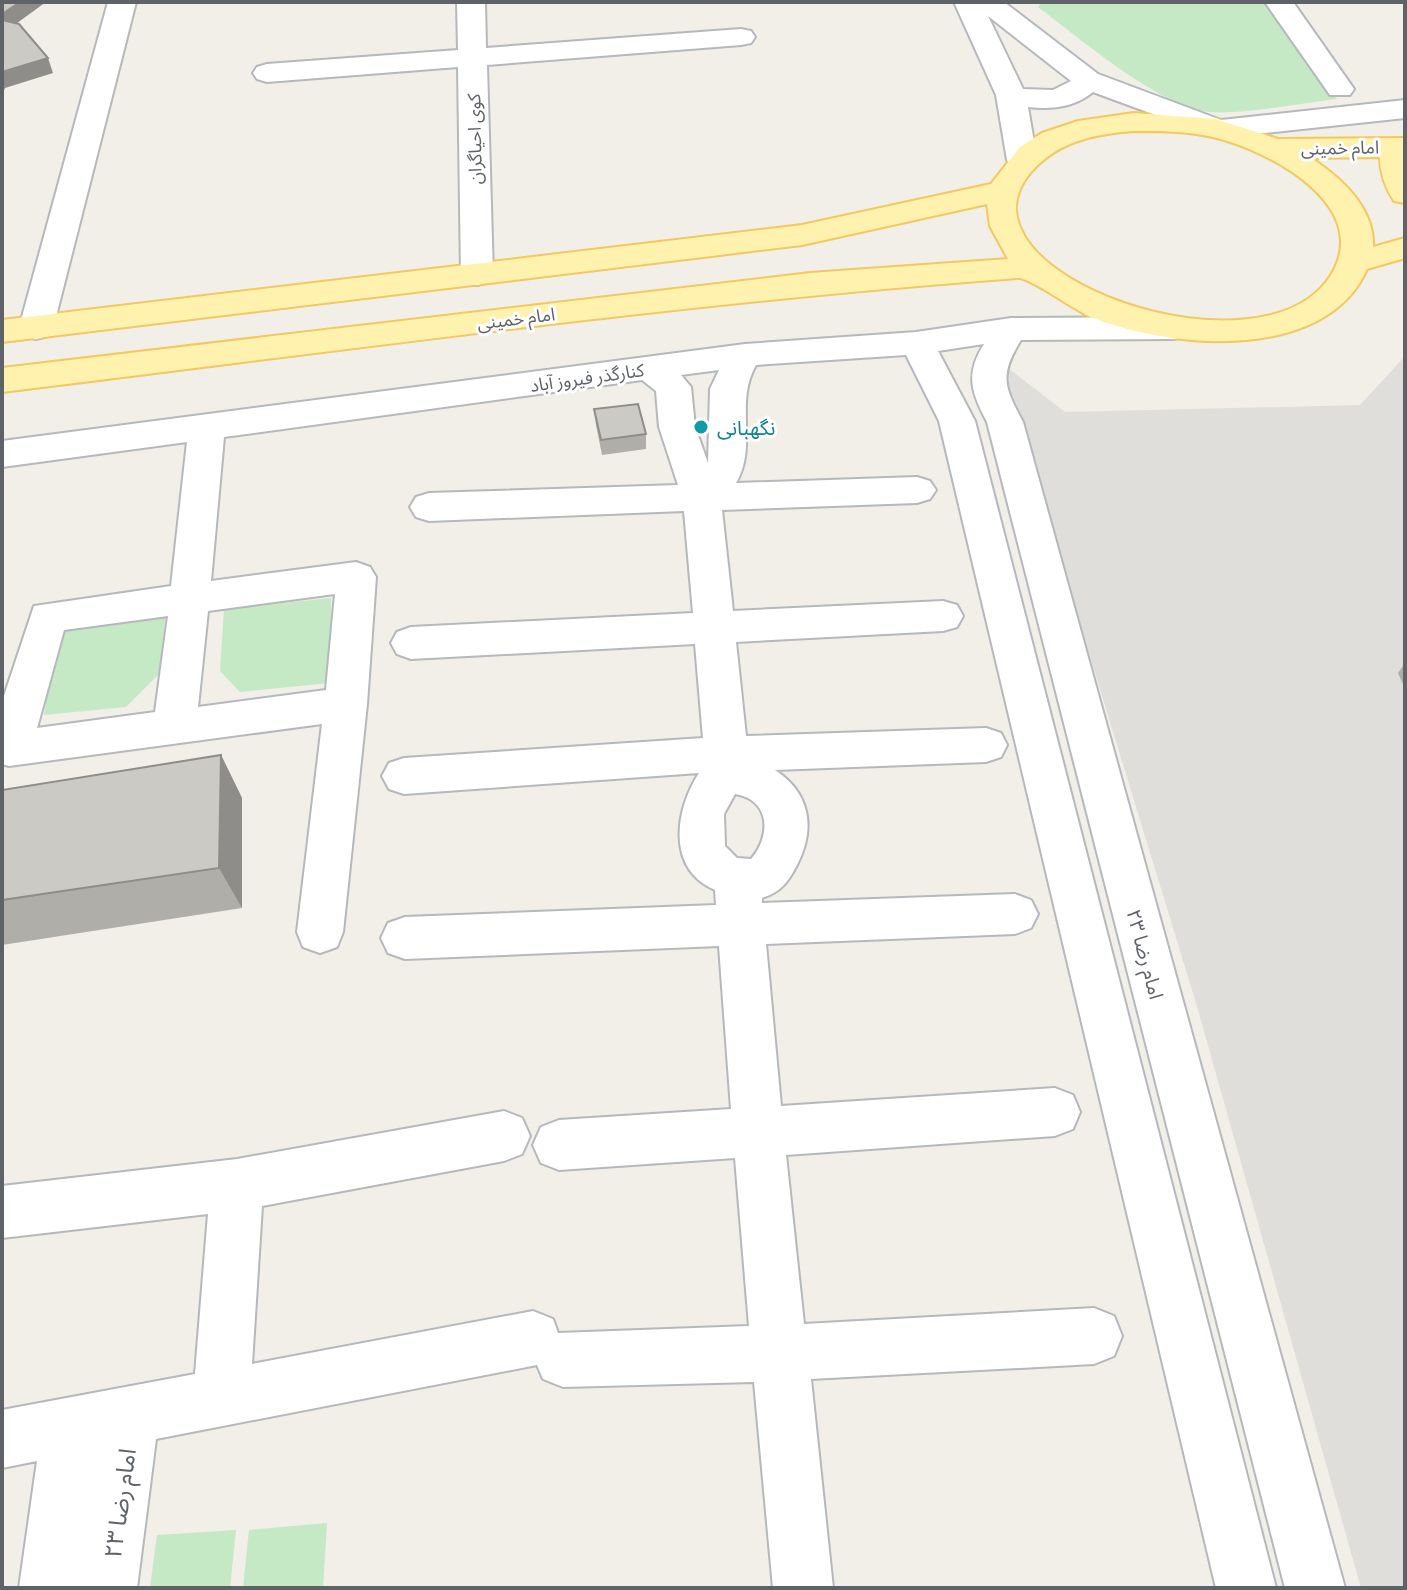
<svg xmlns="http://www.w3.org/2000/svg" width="1407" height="1590" viewBox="0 0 1407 1590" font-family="Barlow,'Noto Sans Arabic',sans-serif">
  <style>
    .industrial { fill: #e0deda }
    .green { fill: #c5e8c5 }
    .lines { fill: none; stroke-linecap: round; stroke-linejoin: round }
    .minor-casing { stroke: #b5b8bc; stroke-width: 4 }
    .major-casing { stroke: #f2c960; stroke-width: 4 }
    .minor { fill: #fff; fill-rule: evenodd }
    .major { fill: #fff2af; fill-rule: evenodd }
    .wall { fill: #afaea9 }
    .shaded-wall { fill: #8f8d8a }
    .building { fill: #cccac5; stroke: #8f8d8a; stroke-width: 2 }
    .culture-dot { fill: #0f9aa8; stroke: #fff; stroke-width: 3 }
    .labels { text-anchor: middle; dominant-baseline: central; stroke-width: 6; stroke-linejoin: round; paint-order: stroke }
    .far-street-label { font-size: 18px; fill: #5f6368; stroke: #fff }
    .culture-label { font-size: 20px; fill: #0d838f; stroke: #fff; text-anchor: start }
    .street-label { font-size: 20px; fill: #5f6368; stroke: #fff }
    .near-street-label { font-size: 24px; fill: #5f6368; stroke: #fff }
  </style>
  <rect width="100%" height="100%" fill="#f1efe8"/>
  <path class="industrial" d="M1405 356V1588H1361L1196 1003 1003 372 1008 368 1065 412 1360 405Z"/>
  <path class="green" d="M1041 2H1268L1337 99C1302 103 1241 115 1209 112 1160 107 1078 37 1038 7Z
    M331 598 330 683 240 692 220 671 224 609Z
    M165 618 160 673 126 707 44 715 57 629Z
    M327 1523 323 1588H243L249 1530Z
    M236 1530 230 1588H150L157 1535Z"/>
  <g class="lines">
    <defs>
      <path id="minor" d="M108 2H136L53 328 48 336 36 339 24 336 19 328Z
        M457 2H485L486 48 741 29 751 31 755 37 751 43 741 45 487 65 493 275 489 282 477 285 465 282 461 275 458 67 267 82 257 79 253 73 257 67 267 64 458 50Z
        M954 2H1004L1098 74 1221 120 1405 100V118L1218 138 1093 92C1075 107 1051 110 1028 107L1037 160 1033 166H1011L1007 160 996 95ZM988 16 1071 81 1053 90 1023 89Z
        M1265 2H1293L1354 89 1350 95H1330Z
        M1174 317 1186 320 1191 328 1186 336 1174 339 1021 340C999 375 1004 387 1023 422L1345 1588H1285L987 422C971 392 965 374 984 344L938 351 975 421 1276 1588H1216L939 421 906 355 756 365C734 403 758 446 736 483L917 477 930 481 936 490 930 499 917 503 722 510 733 611 943 601 957 605 963 616 957 627 943 631 736 642 746 736 986 728 1001 733 1007 745 1001 757 986 762 775 770C810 793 816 828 797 865 788 882 781 892 762 898V903L1015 894 1031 900 1038 914 1031 928 1015 934 766 944 781 1106 1055 1088 1073 1095 1080 1112 1073 1129 1055 1136 786 1155 804 1324 1094 1308 1114 1316 1122 1336 1114 1356 1094 1364 811 1379 833 1588H773L754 1382 563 1387 543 1379 537 1365 156 1439 137 1588H19L37 1461 2 1468V1410L195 1374 208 1214 2 1238V1186L237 1159 504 1111 522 1118 530 1136 522 1154 504 1161 262 1206 252 1364 533 1311 553 1319 558 1333 749 1326 735 1158 559 1170 541 1163 533 1145 541 1127 559 1120 731 1109 719 946 405 959 388 953 381 938 388 923 405 917 716 905 715 890C666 869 675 810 699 773L404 794 389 789 382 776 389 763 404 758 703 738 695 644 411 659 397 654 391 643 397 632 411 627 693 613 684 511 429 521 416 517 410 507 416 497 429 493 678 485 659 427 656 391 642 380 224 437 211 581 356 562 370 567 376 577 367 704 343 932 337 947 320 953 303 947 297 932 322 724 9 766 2 764V702L34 606 171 586 187 442 2 467V441L745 344 916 332 1011 318ZM719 370 710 389 708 463 695 427 691 387 681 375ZM335 594 326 690 198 707 208 611ZM168 616 155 712 37 728 64 630ZM735 794C771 800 771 836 751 859L737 858 725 846 724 814Z"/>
      <path id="major" d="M1134 113 1215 119 1278 139 1405 138V203L1394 201C1385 187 1380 173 1380 157L1311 158C1341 178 1375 208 1373 247L1405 238V258L1367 269C1326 363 1169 349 1091 317 1074 310 1030 277 1018 278 678 303 340 351 2 392V368L810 273 1008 259 990 226 987 204 802 245 2 342V320L802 225 991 184 1020 147 1042 133 1078 121ZM1134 131C1160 131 1187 131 1213 137 1268 150 1374 205 1331 275 1263 385 944 273 1031 172 1058 141 1095 134 1134 131Z"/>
    </defs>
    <use href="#minor" class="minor-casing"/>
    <use href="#major" class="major-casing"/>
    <use href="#minor" class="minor"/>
    <use href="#major" class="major"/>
  </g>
  <path class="wall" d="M594 409 646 434V449L602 455 596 425Z
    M1405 663V689L1398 673Z
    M221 755 242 798V908L2 945V790Z"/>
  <path class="shaded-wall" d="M20 2H46L2 34V14Z
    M48 58 53 73 5 88 2 95V72Z
    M221 755 242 798V908L219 868Z"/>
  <path class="building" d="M2 2H20L2 14Z
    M2 20 19 24 48 58 2 72Z
    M638 404 646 434 601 440 594 409Z
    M221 755 219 868 2 900V790Z"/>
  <circle class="culture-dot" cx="701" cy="427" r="8"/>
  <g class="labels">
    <g class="far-street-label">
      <text transform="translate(474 139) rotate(-91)">کوی احیاگران</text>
      <text transform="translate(1340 147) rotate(-1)">امام خمینی</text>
      <text transform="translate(516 318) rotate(-7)">امام خمینی</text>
      <text transform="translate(587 377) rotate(-8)">کنارگذر فیروز آباد</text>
    </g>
    <g class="culture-label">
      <text x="717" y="427">نگهبانی</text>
    </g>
    <g class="street-label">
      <text transform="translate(1146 954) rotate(75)">امام رضا ۲۳</text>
    </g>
    <g class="near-street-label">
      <text transform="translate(119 1503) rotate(-82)">امام رضا ۲۳</text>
    </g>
  </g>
  <rect width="1407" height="1590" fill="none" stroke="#5f6368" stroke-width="8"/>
</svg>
